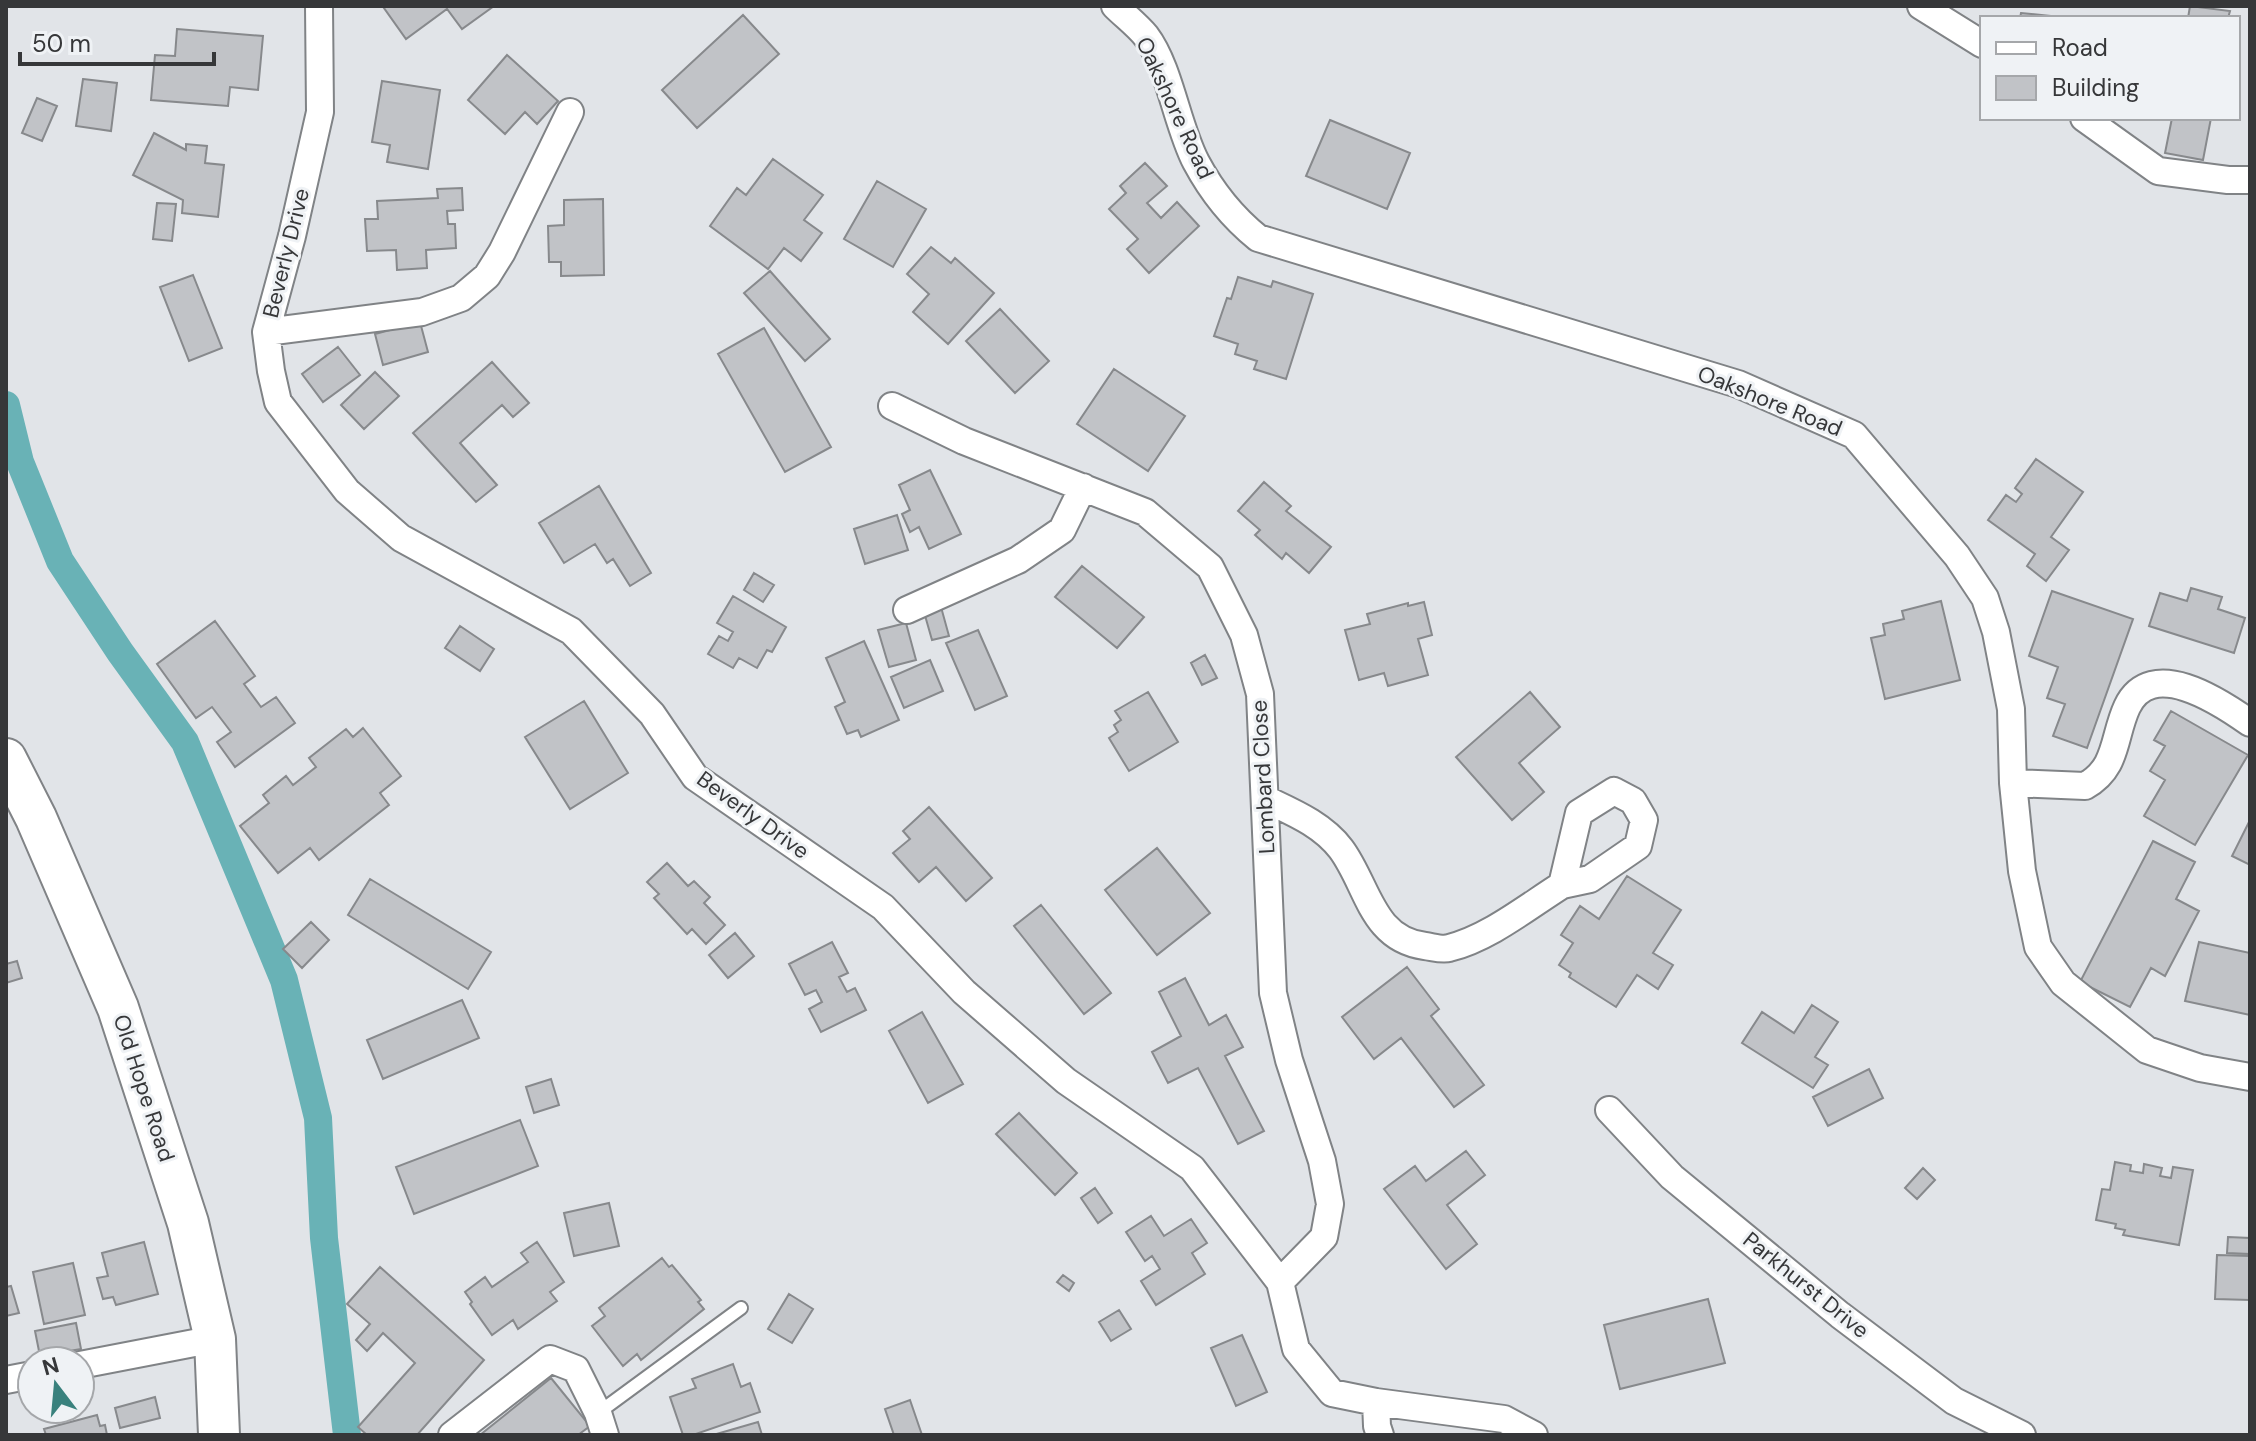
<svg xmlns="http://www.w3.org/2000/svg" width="2256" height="1441" viewBox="0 0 2256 1441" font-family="'DM Sans',sans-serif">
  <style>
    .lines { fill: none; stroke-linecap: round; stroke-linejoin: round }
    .canal { stroke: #69b2b6; stroke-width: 28 }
    .building { fill: #c1c3c7; stroke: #87898c; stroke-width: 2 }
    .lane-casing { stroke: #808386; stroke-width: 16 }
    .street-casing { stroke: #808386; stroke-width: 30 }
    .primary-casing { stroke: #808386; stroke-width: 44 }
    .lane { stroke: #fff; stroke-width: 12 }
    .street { stroke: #fff; stroke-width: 26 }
    .primary { stroke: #fff; stroke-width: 40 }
    .labels { text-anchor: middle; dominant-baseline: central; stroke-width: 6; stroke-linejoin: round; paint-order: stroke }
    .street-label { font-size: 22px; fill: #363739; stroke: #eff2f5 }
  </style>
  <rect width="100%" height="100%" fill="#e1e4e8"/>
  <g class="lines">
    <path class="canal" d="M6 405 20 462 60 561 120 652 185 742 284 980 318 1118 324 1238 347 1435"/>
  </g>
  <path class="building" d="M386 6H494L462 29 447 9 406 39 384 8Z
    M2190 6 2230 11 2228 18H2188Z
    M2021 13 2070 18H2020Z
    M743 15 779 54 697 128 662 90Z
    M177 29 263 36 258 90 230 87 228 106 151 100 155 55 175 56Z
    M507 55 558 101 537 124 525 112 505 134 468 100Z
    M83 79 117 83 111 131 76 126Z
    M382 81 440 90 428 169 387 162 390 145 372 142Z
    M37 98 57 106 42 141 22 133Z
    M2172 118H2211L2203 160 2165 153Z
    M1330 120 1410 153 1387 209 1306 176Z
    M154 133 186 150V144L207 146 205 163 224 165 218 217 182 213 183 200 133 175Z
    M773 159 823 195 804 220 822 233 801 261 784 248 768 269 710 226 737 188 746 195Z
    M1145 163 1167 186 1147 203 1161 218 1177 202 1199 226 1149 273 1127 249 1138 239 1109 209 1126 193 1120 186Z
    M877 181 926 209 893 267 844 239Z
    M462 188 463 210 447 211 448 224H455L456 248 426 250 427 268 397 270 396 250 367 251 365 219H378L377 201 438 198 437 189Z
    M603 199 604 275 561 276V262H549L548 226 564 225V200Z
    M157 203 176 204 172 241 153 239Z
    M931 247 951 263 955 258 994 293 948 344 913 312 929 294 907 274Z
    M770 271 830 339 805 361 744 293Z
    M193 275 222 348 189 361 160 287Z
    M1238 277 1271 287 1273 281 1313 294 1286 379 1254 369 1257 361 1235 354 1238 344 1214 336 1227 298 1231 299Z
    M1000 309 1049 361 1015 393 966 341Z
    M420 322 428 352 383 365 375 334Z
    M764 328 831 447 785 472 718 354Z
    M338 347 360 375 323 402 302 374Z
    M492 362 529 403 513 417 502 405 460 443 497 485 476 502 413 433Z
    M1114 369 1185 416 1148 471 1077 424Z
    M375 372 399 396 364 429 341 405Z
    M2036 459 2083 492 2051 537 2069 550 2046 581 2027 566 2035 554 1988 520 2006 495 2016 502 2022 494 2015 488Z
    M930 470 961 534 929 549 919 527 910 532 902 514 910 510 899 485Z
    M1264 482 1291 506 1286 511 1331 547 1309 573 1286 553 1282 559 1255 535 1260 530 1238 511Z
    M599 486 651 573 630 586 613 559 607 563 595 544 564 563 539 523Z
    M897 515 908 550 865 564 854 529Z
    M1082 566 1144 617 1117 648 1055 597Z
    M754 573 774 585 763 602 744 590Z
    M2191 588 2222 597 2218 609 2245 618 2234 653 2149 626 2160 593 2187 601Z
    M2052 591 2133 619 2087 748 2053 736 2065 704 2047 698 2058 667 2029 656Z
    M733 596 786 627 772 652 767 650 757 668 739 658 733 668 708 654 719 636 728 641 733 632 717 623Z
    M1941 601 1960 680 1885 699 1871 638 1885 635 1883 624 1904 619 1902 611Z
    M1424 602 1432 635 1418 639 1428 675 1388 686 1384 673 1359 680 1345 630 1370 624 1367 614 1408 603V606Z
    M941 607 949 636 932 640 924 612Z
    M215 621 255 676 244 684 261 707 276 697 295 723 235 767 217 742 231 732 212 707 196 718 157 664Z
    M906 623 916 660 889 667 878 630Z
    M460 626 494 649 480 671 445 648Z
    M978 630 1007 696 975 710 946 643Z
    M864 641 899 720 861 737 858 730 847 734 835 707 845 702 826 658Z
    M1205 655 1217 678 1202 685 1191 663Z
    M930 660 943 691 904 708 891 677Z
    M1148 692 1178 742 1129 771 1109 738 1118 732 1114 725 1121 720 1115 711Z
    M1530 692 1560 727 1519 763 1544 792 1512 820 1456 757Z
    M584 701 628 773 570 809 525 737Z
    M2171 711 2248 755 2195 845 2144 816 2165 780 2150 771 2165 746 2154 740Z
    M363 728 401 776 380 793 389 805 319 860 310 848 278 873 240 826 269 803 263 795 286 776 293 785 316 767 309 758 346 729 353 737Z
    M929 807 992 878 966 901 936 867 919 882 893 853 910 839 903 831Z
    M2250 820V865L2232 856Z
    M2153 841 2195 862 2176 899 2199 911 2165 976 2151 968 2130 1007 2080 982Z
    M1157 848 1210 913 1157 955 1105 890Z
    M667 863 688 886 694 881 710 897 704 903 725 925 706 944 692 929 687 934 654 898 659 894 647 882Z
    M1627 876 1681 910 1653 953 1673 965 1658 989 1637 975 1616 1007 1569 977 1571 973 1559 965 1573 943 1561 935 1580 906 1599 919Z
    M370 879 491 952 468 989 348 915Z
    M1041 905 1111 993 1084 1014 1014 926Z
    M311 922 329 940 302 968 283 949Z
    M735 933 754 956 728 978 709 955Z
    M832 942 848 973 839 977 847 992 855 988 866 1010 821 1032 809 1009 822 1002 816 990 805 995 789 964Z
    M2199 942 2250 953V1015L2185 1001Z
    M17 961 22 978 6 983V964Z
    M1407 967 1439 1009 1431 1016 1484 1085 1454 1107 1401 1038 1374 1059 1342 1017Z
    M1185 978 1209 1025 1226 1015 1243 1047 1225 1056 1264 1131 1238 1144 1198 1068 1168 1083 1152 1052 1181 1036 1159 992Z
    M462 1000 479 1038 383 1079 367 1040Z
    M1812 1005 1838 1022 1815 1057 1828 1065 1813 1088 1742 1043 1762 1012 1794 1033Z
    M922 1012 963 1084 928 1103 889 1031Z
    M1869 1069 1883 1098 1828 1126 1813 1097Z
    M551 1079 559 1105 534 1113 526 1087Z
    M1019 1113 1077 1173 1055 1195 996 1134Z
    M520 1120 538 1166 414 1214 396 1167Z
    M1466 1151 1485 1175 1447 1205 1477 1244 1446 1269 1384 1189 1415 1166 1426 1181Z
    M2115 1162 2131 1165 2130 1171 2143 1173 2144 1164 2162 1168 2160 1176 2171 1178 2173 1167 2193 1170 2179 1245 2123 1235 2125 1230 2115 1228 2116 1224 2096 1220 2102 1189 2110 1190Z
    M1923 1168 1935 1180 1917 1199 1905 1188Z
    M1095 1188 1112 1213 1098 1223 1081 1198Z
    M609 1203 619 1246 574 1256 564 1213Z
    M1151 1216 1164 1236 1191 1219 1207 1243 1192 1253 1205 1274 1156 1305 1141 1281 1160 1269 1152 1256 1145 1261 1126 1232Z
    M2228 1237 2250 1238V1254L2227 1253Z
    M144 1242 158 1294 116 1305 113 1297 103 1299 97 1278 108 1276 102 1253Z
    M537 1242 564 1282 550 1292 557 1301 518 1329 513 1320 492 1335 470 1304 472 1302 465 1292 485 1277 492 1287 528 1262 521 1253Z
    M2217 1255 2250 1256V1300L2215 1299Z
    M662 1258 669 1267 672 1265 701 1300 698 1302 704 1309 641 1360 637 1354 623 1366 592 1326 605 1316 599 1308Z
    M73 1263 85 1315 44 1324 33 1272Z
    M380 1267 484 1360 417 1435H367L358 1427 415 1363 383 1333 367 1351 356 1340 370 1324 347 1304Z
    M1063 1275 1074 1283 1069 1291 1057 1282Z
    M11 1286 19 1313 6 1316V1287Z
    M789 1294 813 1309 792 1343 768 1329Z
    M1708 1299 1725 1363 1620 1389 1604 1325Z
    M1119 1310 1131 1329 1111 1341 1099 1322Z
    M76 1323 81 1349 40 1356 35 1331Z
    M1242 1335 1267 1392 1236 1406 1211 1348Z
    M733 1364 741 1387 750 1383 760 1412 693 1435H683L670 1397 696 1388 692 1379Z
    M551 1378 590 1426 578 1435H480Z
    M155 1397 160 1418 120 1428 115 1408Z
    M910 1400 922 1435H894L885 1409Z
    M97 1415 100 1426 105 1425 107 1435H46L44 1429Z
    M758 1422 762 1435H713Z"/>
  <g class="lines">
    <defs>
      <path id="lane" d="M598 1413 741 1308"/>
      <path id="street" d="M319 6 320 112 292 236 266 332 271 371 278 402 347 491 401 538 571 631 652 714 695 777 883 907 964 992 1066 1081 1192 1168 1280 1282 1296 1349 1332 1393 1376 1402 1504 1419 1534 1435
        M1115 6C1125 16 1137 25 1146 36 1170 68 1177 126 1196 162 1212 192 1232 217 1258 238L1738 384 1854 435 1957 556 1985 598 1996 632 2011 709 2013 783 2022 871 2038 947 2063 983 2147 1050 2200 1068 2250 1077
        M1921 6 1982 44
        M2084 118 2158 171 2228 180H2250
        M266 332 422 312 461 298 487 276 502 252 570 112
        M892 406 964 441 1145 512 1210 567 1244 635 1260 694 1273 993 1289 1060 1322 1161 1330 1204 1324 1237 1280 1282
        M907 610 1018 560 1062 530 1083 487
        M2013 783 2085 786C2118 768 2113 737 2127 707 2151 656 2219 701 2250 723
        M1265 799C1292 812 1322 824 1341 849 1368 885 1371 939 1425 946 1433 947 1442 950 1449 948 1489 938 1527 907 1562 885L1579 813 1614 791 1633 801 1644 820 1638 846 1590 879 1562 885
        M1609 1110 1672 1177 1840 1315 1954 1401 2022 1435
        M80 1365 215 1339
        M6 1380 32 1375
        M1376 1402 1377 1426 1380 1435
        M452 1435 550 1359 576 1369 598 1413 605 1435"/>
      <path id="primary" d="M6 759 36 818 118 1008 188 1223 215 1339 219 1435"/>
    </defs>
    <use href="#lane" class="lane-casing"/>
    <use href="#street" class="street-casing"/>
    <use href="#primary" class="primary-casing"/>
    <use href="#lane" class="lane"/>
    <use href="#street" class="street"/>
    <use href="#primary" class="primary"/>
  </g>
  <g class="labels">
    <g class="street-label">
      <text transform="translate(1175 108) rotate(65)">Oakshore Road</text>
      <text transform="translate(286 253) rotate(-76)">Beverly Drive</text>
      <text transform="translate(1770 401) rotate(22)">Oakshore Road</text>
      <text transform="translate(1263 777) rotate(-93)">Lombard Close</text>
      <text transform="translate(753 815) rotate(36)">Beverly Drive</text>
      <text transform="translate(144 1088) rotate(72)">Old Hope Road</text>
      <text transform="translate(1806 1285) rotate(39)">Parkhurst Drive</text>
    </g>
  </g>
  <rect width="2256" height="1441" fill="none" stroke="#363739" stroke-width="16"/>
  <rect x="1980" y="16" width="260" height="104" fill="#eff2f5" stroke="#a5a7aa" stroke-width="2"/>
  <rect x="1996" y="42" width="40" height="12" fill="#ffffff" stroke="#a5a7aa" stroke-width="2"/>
  <text x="2052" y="56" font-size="24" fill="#363739">Road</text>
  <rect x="1996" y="76" width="40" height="24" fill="#c1c3c7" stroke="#a5a7aa" stroke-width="2"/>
  <text x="2052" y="96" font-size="24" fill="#363739">Building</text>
  <g transform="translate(56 1385) rotate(344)"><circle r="38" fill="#eff2f5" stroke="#a5a7aa" stroke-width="2"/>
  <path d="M0-6L14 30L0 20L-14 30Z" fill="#39817d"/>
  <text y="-12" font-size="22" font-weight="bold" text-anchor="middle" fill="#363739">N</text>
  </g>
  <path d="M20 52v12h194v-12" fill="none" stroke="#363739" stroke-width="4"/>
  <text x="32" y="52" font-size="24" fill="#363739" stroke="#eff2f5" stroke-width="6" paint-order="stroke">50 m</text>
</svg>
